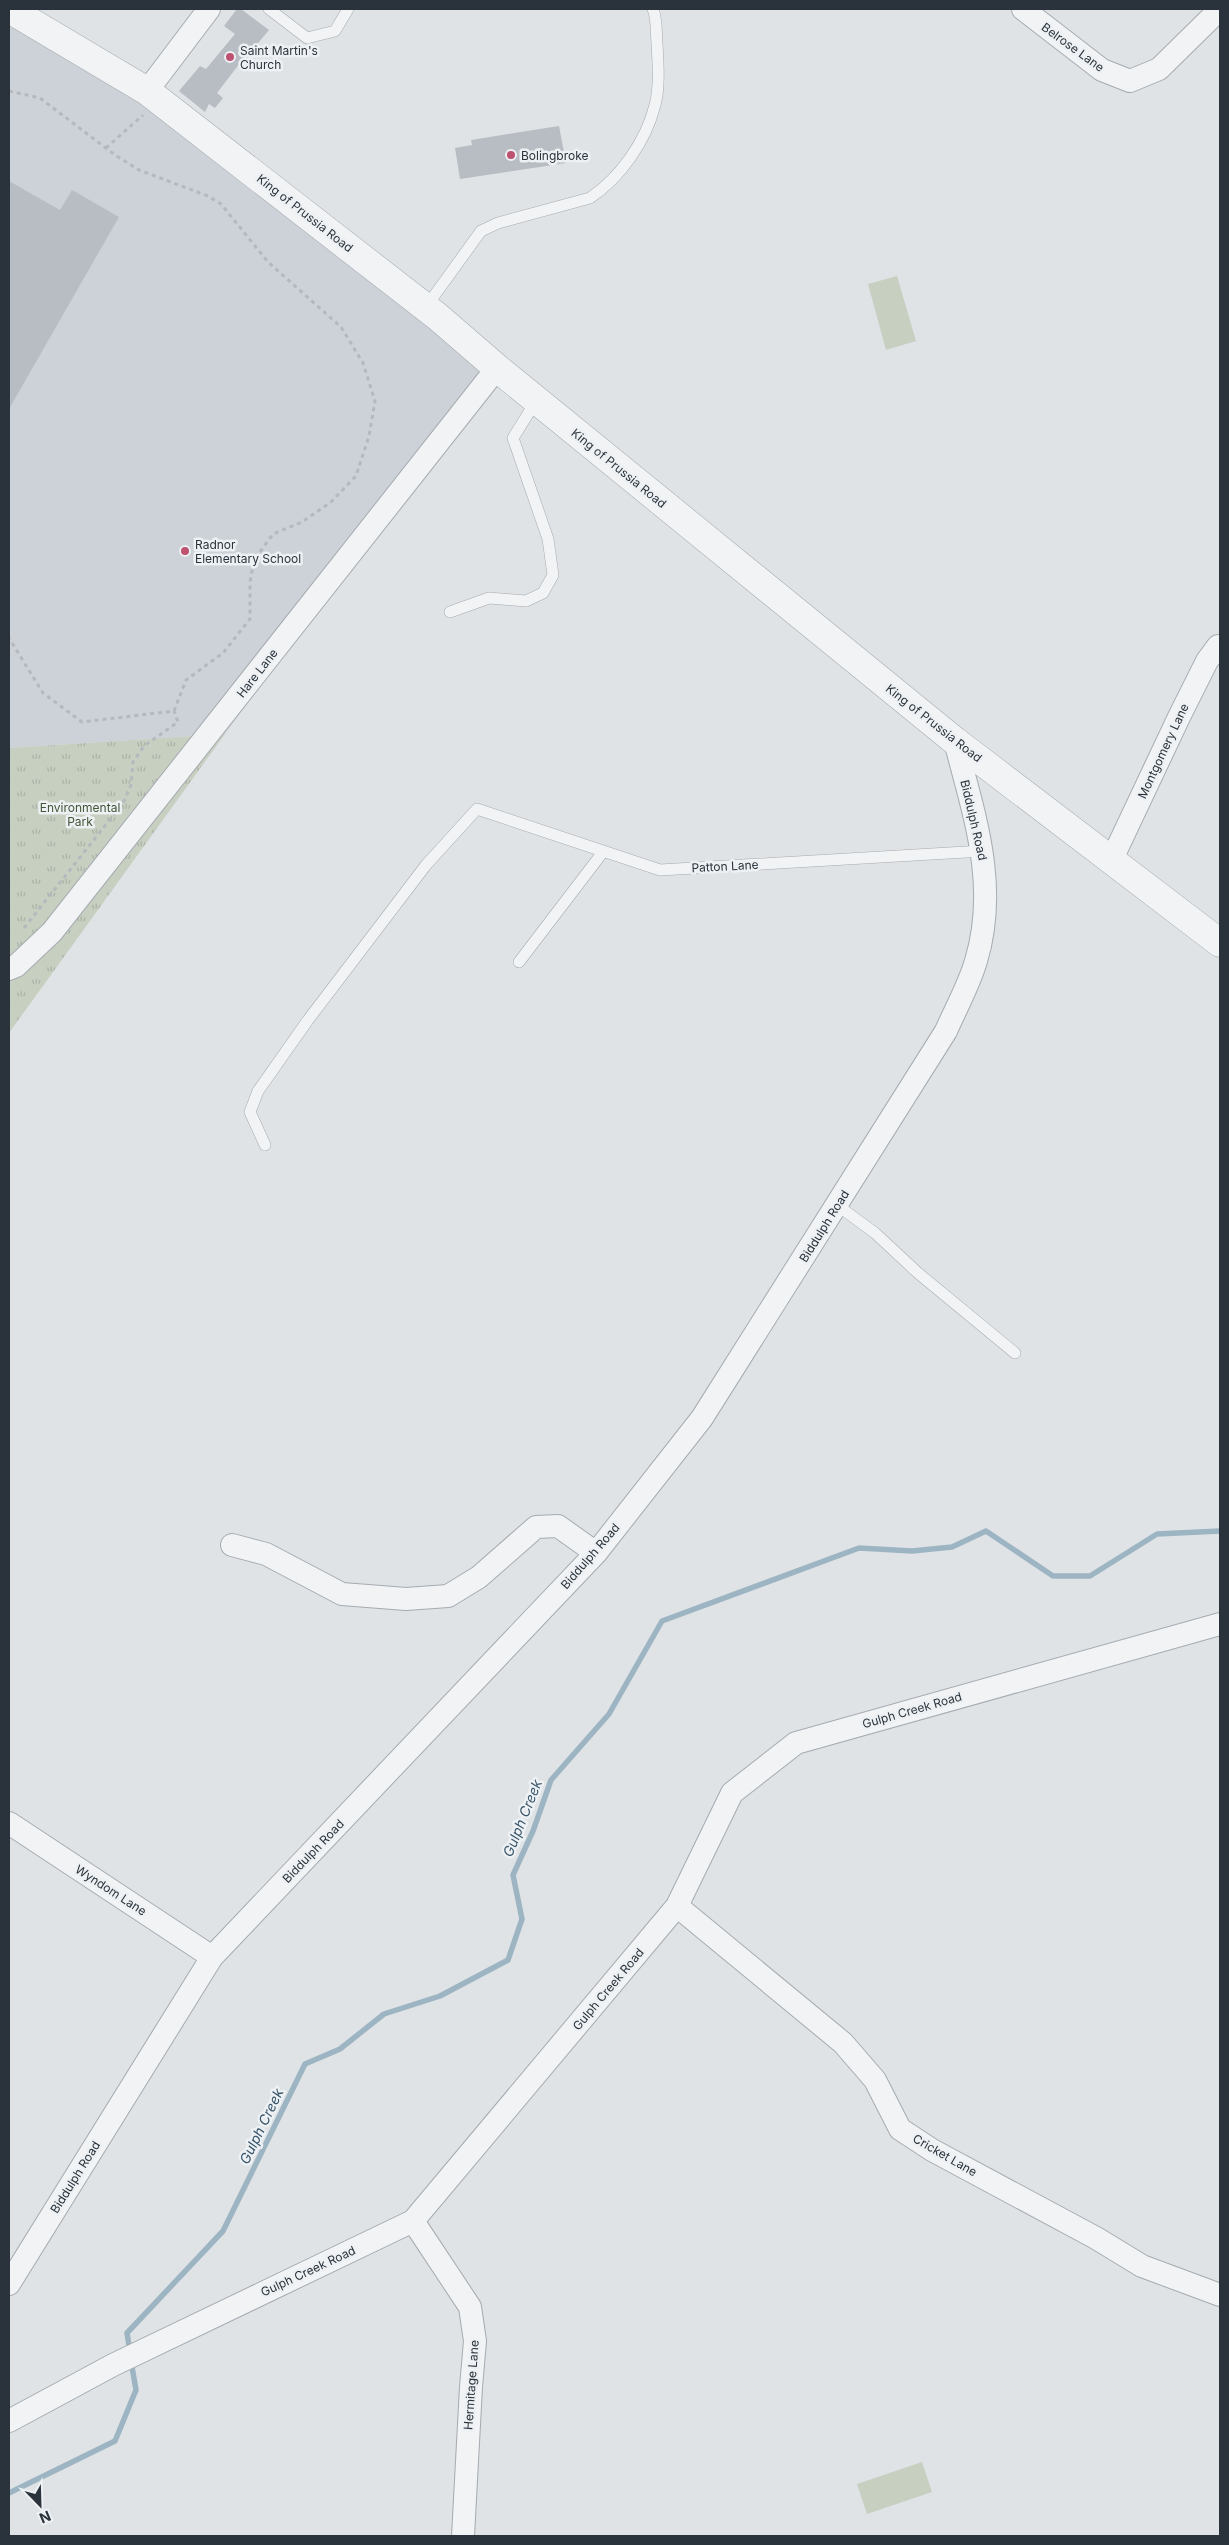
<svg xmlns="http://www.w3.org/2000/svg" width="1229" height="2545" viewBox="0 0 1229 2545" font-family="Inter,sans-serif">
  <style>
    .built { fill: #cdd2d8 }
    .park { fill: url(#park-tufts) }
    .pitch { fill: #c7cfc1 }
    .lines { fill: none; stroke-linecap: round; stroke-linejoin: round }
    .stream { stroke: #9db5c3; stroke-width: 5.5 }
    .building { fill: #b7bdc3 }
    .service-casing { stroke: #a5abb0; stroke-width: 12 }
    .minor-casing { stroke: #a5abb0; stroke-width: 24 }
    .tertiary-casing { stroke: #a5abb0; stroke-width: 29 }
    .path { stroke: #b5b9be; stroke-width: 3; stroke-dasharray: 4 4; stroke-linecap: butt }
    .service { stroke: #f1f3f5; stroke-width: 11 }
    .minor { stroke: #f1f3f5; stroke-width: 22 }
    .tertiary { stroke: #f1f3f5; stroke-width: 28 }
    .poi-dot { fill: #bf5170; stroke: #eef1f4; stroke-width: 2 }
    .labels { text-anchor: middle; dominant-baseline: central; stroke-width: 5; stroke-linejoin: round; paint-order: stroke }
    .street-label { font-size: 12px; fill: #2a333c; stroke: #eef1f4 }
    .poi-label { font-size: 12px; fill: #2a333c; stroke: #eef1f4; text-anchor: start }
    .park-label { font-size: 12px; fill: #425638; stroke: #eef1f4 }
    .water-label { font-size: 14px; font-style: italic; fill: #38566b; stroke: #eef1f4 }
  </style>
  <defs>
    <pattern id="park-tufts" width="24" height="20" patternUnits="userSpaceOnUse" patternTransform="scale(1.25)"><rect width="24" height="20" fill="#c7cfc1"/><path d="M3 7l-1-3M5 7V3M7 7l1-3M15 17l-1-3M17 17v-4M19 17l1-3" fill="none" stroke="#abb2a7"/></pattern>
  </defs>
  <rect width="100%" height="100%" fill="#dfe3e6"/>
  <path class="built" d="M9 9 147 91 497 368 225 734 9 748Z"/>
  <path class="park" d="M225 734 9 1033V748Z"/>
  <path class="pitch" d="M897 276 916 341 886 350 868 284Z
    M922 2462 932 2492 867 2514 857 2484Z"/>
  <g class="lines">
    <path class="stream" d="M130 2352 127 2333 223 2231 305 2064 340 2049 384 2014 440 1996 508 1960 522 1919 513 1875 533 1831 551 1780 609 1714 662 1621 859 1548 912 1551 952 1547 986 1531 1053 1576H1090L1157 1534 1220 1531
      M9 2493 115 2441 136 2390 131 2361"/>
  </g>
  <path class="building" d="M237 9H241L269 30 254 48 253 46 217 93 223 98 215 108 209 104 205 112 179 91 200 66 206 69 235 34 224 26Z
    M559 126 566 163 460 179 455 148 472 145 471 140Z
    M9 181 60 210 72 190 119 217 9 409Z"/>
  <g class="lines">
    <defs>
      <path id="service" d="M269 9 307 38 335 31 348 9
        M426 307 481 231 498 223 590 198C621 177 646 141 655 105 660 87 658 62 657 43 656 32 657 19 653 9
        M450 612 489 598 526 601 543 593 553 575 548 539 513 438 536 401
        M519 962 603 852
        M265 1145 250 1112 258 1091 308 1020 426 865 477 809 660 870 983 851
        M837 1205 875 1233 918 1273 1015 1353"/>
      <path id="minor" d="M1023 9 1102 70 1130 81 1159 69 1220 9
        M147 91 209 9
        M1112 859 1179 717 1207 661 1218 646
        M9 969 16 966 52 932 497 368
        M232 1545 266 1554 342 1594 406 1599 448 1596 479 1577 536 1527 558 1526 596 1553
        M9 1823 212 1957
        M677 1906 843 2043 875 2080 900 2129 932 2150 1096 2238 1142 2266 1220 2295
        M413 2221 470 2307 475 2341 471 2387 463 2536
        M9 2284 212 1957 596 1553 702 1418 946 1031C956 1008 969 985 976 961 999 885 974 815 955 741
        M9 2421 113 2365 413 2221 677 1906 732 1793 796 1743 1220 1624"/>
      <path id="tertiary" d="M9 9 147 91 438 317 497 368 955 741 1220 943"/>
    </defs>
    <use href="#service" class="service-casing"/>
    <use href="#minor" class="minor-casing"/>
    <use href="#tertiary" class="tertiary-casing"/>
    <path class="path" d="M9 91 40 98 115 155 139 170 208 196 221 204 268 262 341 327 363 363 375 401 369 436 356 476 331 502 302 522 273 534 254 560 250 582V619L223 653 186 680 174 711 82 722 43 693 9 638
      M106 148 143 115
      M24 928 123 803 131 785 133 762 144 746 178 722 174 711"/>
    <use href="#service" class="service"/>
    <use href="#minor" class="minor"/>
    <use href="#tertiary" class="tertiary"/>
  </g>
  <g class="poi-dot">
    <circle cx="230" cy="57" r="5"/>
    <circle cx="511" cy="155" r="5"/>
    <circle cx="185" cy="551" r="5"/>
  </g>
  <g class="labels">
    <g class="street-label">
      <text transform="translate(1073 47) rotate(36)">Belrose Lane</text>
      <text transform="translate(305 213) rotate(38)">King of Prussia Road</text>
      <text transform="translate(619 468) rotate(39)">King of Prussia Road</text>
      <text transform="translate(257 673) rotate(-52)">Hare Lane</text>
      <text transform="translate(934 723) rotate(38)">King of Prussia Road</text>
      <text transform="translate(1163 751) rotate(-65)">Montgomery Lane</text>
      <text transform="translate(974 820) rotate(77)">Biddulph Road</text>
      <text transform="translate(725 866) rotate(-3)">Patton Lane</text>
      <text transform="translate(824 1226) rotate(-58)">Biddulph Road</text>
      <text transform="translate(590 1556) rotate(-49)">Biddulph Road</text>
      <text transform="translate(912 1710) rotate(-16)">Gulph Creek Road</text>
      <text transform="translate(313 1851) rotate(-46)">Biddulph Road</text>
      <text transform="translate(111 1890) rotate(33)">Wyndom Lane</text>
      <text transform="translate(608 1989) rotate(-50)">Gulph Creek Road</text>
      <text transform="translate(945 2155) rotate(30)">Cricket Lane</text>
      <text transform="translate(75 2177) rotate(-58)">Biddulph Road</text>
      <text transform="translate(308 2271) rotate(-25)">Gulph Creek Road</text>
      <text transform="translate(471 2385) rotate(-86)">Hermitage Lane</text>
    </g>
    <g class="poi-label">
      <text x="240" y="50">Saint Martin's<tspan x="240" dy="14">Church</tspan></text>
      <text x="521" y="155">Bolingbroke</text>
      <text x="195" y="544">Radnor<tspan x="195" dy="14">Elementary School</tspan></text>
    </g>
    <g class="park-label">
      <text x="80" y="807">Environmental<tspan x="80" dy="14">Park</tspan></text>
    </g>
    <g class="water-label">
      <text transform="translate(522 1818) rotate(-68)">Gulph Creek</text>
      <text transform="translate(261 2126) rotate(-64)">Gulph Creek</text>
    </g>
  </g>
  <rect width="1229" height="2545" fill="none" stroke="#2a333c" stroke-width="20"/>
  <g transform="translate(40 2505) rotate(157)" stroke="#eef1f4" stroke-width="4" paint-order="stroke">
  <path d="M0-4L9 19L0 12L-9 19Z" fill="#2a333c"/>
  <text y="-8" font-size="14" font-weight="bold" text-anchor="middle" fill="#2a333c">N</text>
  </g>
</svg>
